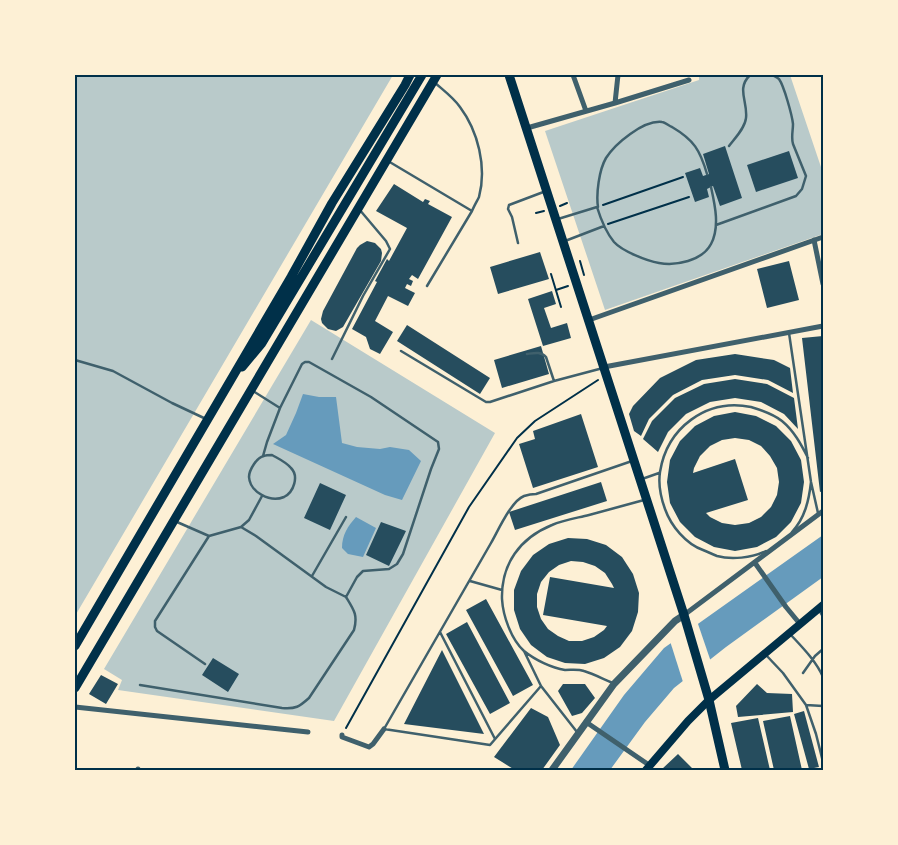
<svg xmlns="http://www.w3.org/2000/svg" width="898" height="845" viewBox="0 0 898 845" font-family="Quicksand,sans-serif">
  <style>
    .green { fill: #b9caca }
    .water { fill: #669bbc }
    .pier { fill: #fdf0d5 }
    .building { fill: #264d5e; fill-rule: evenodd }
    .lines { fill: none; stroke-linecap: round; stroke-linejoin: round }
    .path { stroke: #003049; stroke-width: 2 }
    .service { stroke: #3f606c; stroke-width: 2.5 }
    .minor { stroke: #3f606c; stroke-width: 5 }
    .tertiary { stroke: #3f606c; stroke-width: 7 }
    .secondary { stroke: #003049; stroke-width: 8 }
    .primary { stroke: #003049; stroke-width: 9 }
    .neatline { fill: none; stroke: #003049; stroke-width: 2 }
  </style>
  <rect width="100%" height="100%" fill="#fdf0d5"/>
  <path class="green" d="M75 75H393L75 616Z
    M699 75H790L823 173V234L605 310 545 131 699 80Z
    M311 320 495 433 334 721 118 690 122 680 104 669Z"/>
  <path class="water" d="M303 394 319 397H336L342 443 357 447 380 449 390 447 409 450 421 461 402 500 385 495 273 444 286 435 296 413Z
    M356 517 376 528 363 557 348 554 342 548C342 535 348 526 356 517Z
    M823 535V577L726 647 674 688 645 722 610 770H571L624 695 664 648Z"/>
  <path class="pier" d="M697 621 711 662 683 682 670 641Z"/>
  <path class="building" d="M725 146 742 198 720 206 713 186 707 189 709 197 695 202 685 173 700 168 703 176 709 174 703 154Z
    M789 151 798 178 756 192 747 165Z
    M394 184 423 202 425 199 430 201 428 204 452 217 418 279 412 275 409 279 413 281 411 286 407 284 405 288 415 293 408 306 388 296 375 321 393 332 380 354 370 349 366 337 352 329 377 282 375 281 387 259 389 261 407 228 376 211Z
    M367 241 375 243 381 249 382 253 381 261 343 327 336 331 328 329 322 323 321 319 323 311 357 248 360 245Z
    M540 252 549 279 498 294 490 267Z
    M789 261 799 300 767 308 757 269Z
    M552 291 556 304 544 308 551 328 567 323 571 338 543 346 528 299Z
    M407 325 490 378 480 394 397 341Z
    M823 336V491L820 492 802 338Z
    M541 346 549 374 502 388 494 360Z
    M735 354 774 360 790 368 793 393 768 380 735 375 702 380 673 395 649 419 641 436 634 431 629 414 633 406 660 378 696 360Z
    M735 379 767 384 794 398 798 429 784 414 761 402 735 398 710 402 686 414 668 432 658 452 643 439 652 421 675 398 704 384Z
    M735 412 756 416 776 426 791 441 801 460 804 482 801 503 791 522 776 537 757 547 735 551 714 547 695 537 680 522 670 503 667 482 670 460 680 441 695 426 714 416ZM735 438 749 440 761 446 770 456 777 468 779 482 777 495 771 507 761 517 749 523 735 525 722 523 710 517 706 513 748 500 735 459 693 473 694 468 700 456 710 446 722 440Z
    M581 414 598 467 533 488 519 444 535 439 533 431Z
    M601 482 607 501 515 530 509 512Z
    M320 483 346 495 330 530 304 518Z
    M381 522 406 531 389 566 366 555Z
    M568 538 587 539 606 545 622 557 633 574 639 593 638 612 632 631 620 647 604 658 585 664 565 663 547 657 531 645 520 629 514 610V590L521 571 533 555 549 544ZM571 561 583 562 595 566 605 573 612 584 614 588 550 577 543 615 607 626 604 630 594 637 582 641H569L558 636 548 629 541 619 537 607V594L541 582 549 572 559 565Z
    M486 599 533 685 513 696 466 610Z
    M467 622 510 703 490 714 446 634Z
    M442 650 484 734 404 724Z
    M213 658 239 674 228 692 202 675Z
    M101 675 118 684 106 704 89 694Z
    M563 684H585L595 698 582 713 572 716 558 691Z
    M757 684 767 693 792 694 793 712 738 717 736 706Z
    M531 708 548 717 560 745 542 770H515L494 757Z
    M804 711 819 767 809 769 794 714Z
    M790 716 802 770H774L763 721Z
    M758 718 770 770H742L731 723Z
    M678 754 692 768 691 770H661Z"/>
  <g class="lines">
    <path class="path" d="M603 205 683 177
      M560 206 567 203
      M536 213 544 211
      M608 224 689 197
      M580 261 584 275
      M551 274 561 307
      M556 290 568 286
      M75 720 76 718
      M346 728 469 507 517 438 535 421 598 380"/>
    <path class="service" d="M434 82C443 90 453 97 460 107 478 131 487 167 479 197 477 201 474 206 472 211
      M729 146C735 138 745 128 746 118 748 101 736 89 750 75
      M388 161 472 211 427 286
      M707 174C700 150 694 140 672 127 669 126 665 122 662 122 643 120 615 144 606 158 599 170 596 194 598 207H597C601 220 605 231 614 242 622 251 647 261 659 263 676 266 702 261 711 244 720 227 715 205 711 187
      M558 219 597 207
      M716 225 796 196 802 189 806 176 793 144C791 137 793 131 793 124 792 115 784 86 779 79 776 77 775 76 772 75
      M565 241 604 226
      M518 243 512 217 508 209 509 205 546 191
      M789 333 811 482 818 513
      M401 351 486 402H490L554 381 603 368
      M527 354C534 353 541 351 546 357L554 381
      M332 359 363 296 390 249 386 241 359 209
      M75 360 113 371 172 403 206 419
      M272 455C279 459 286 462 291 468 299 476 294 492 284 497 270 503 250 492 249 477 249 470 257 457 264 456 266 455 269 455 272 455Z
      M263 456 267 442 280 408
      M642 479 659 473
      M177 522 209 536 241 527 249 520 262 496
      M241 527 256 536 326 587 346 597
      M792 532C805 518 809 500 811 482
      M766 551C752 558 731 560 717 556 712 554 708 552 703 550 686 544 671 526 665 509 661 498 658 485 660 472 667 428 706 398 751 407 761 410 773 414 782 421 794 431 801 444 808 458
      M312 576 346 517
      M470 581 502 590
      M819 610 823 617
      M440 632 495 739
      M791 635C803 648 816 661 823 677
      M524 651 541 686 577 732
      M766 655 783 673 806 705 816 734 823 762
      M205 664 157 631 155 627V621L209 536
      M803 673 815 656 823 649
      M613 683C603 679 594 674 584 671 578 669 572 670 565 670 552 668 535 660 524 651 511 639 503 616 502 599 501 564 520 538 552 525 563 520 577 518 589 515 607 510 626 505 644 500
      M140 685 282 708C296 709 299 707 309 698L354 630C358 615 354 610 346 597L357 577 363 571 389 569 397 564 403 554 431 469 439 449 438 442 371 397 309 362H305L302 364 280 408 253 391
      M541 686 490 745 384 729 491 543C498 531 511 501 524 496 527 495 532 494 536 494L632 461
      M806 705 823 706"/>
    <path class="minor" d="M573 75 586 111
      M615 103 618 75
      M527 128 615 103 689 80
      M814 240 823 284
      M589 320 823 237
      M604 367 823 326
      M755 563 786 607 800 624
      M684 615 823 511
      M75 707 308 732
      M586 722 649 765
      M342 735V737L369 747 373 744 384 729
      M138 770V769"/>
    <path class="tertiary" d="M552 770 614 684 675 621 684 615"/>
    <path class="secondary" d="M646 770 688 721 709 700 823 605"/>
    <path class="primary" d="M509 75 684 615 709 700 725 770
      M242 367 262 343 422 75
      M75 646 291 277 332 203 405 85 410 75
      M75 688 437 75"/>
  </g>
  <rect width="898" height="845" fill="none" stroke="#fdf0d5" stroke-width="152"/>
  <rect x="76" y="76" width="746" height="693" class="neatline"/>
</svg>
